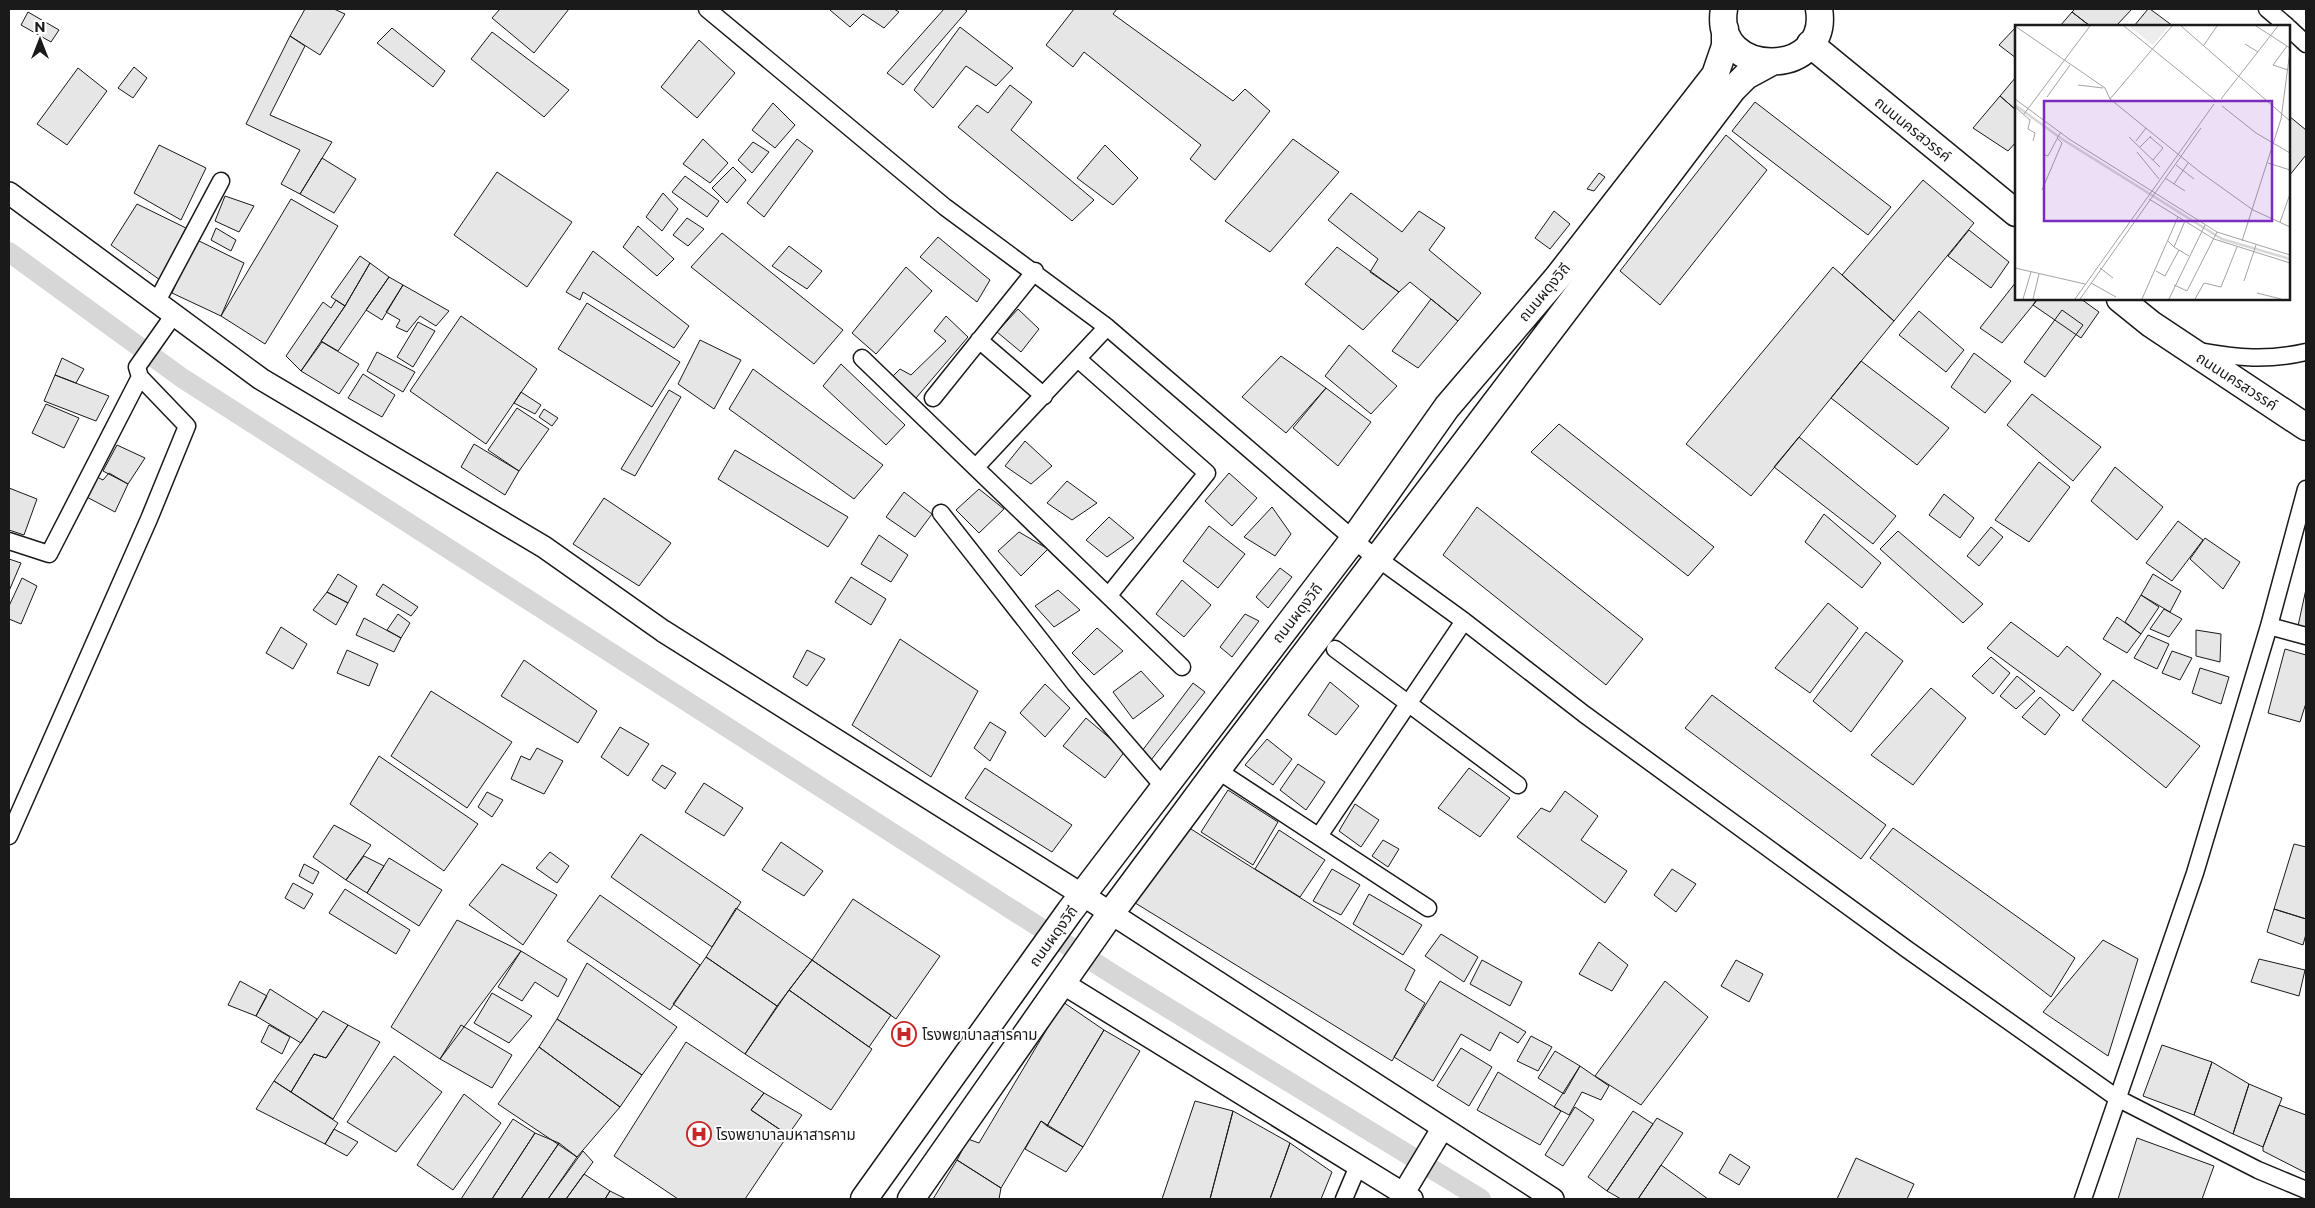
<svg xmlns="http://www.w3.org/2000/svg" width="2315" height="1208" viewBox="0 0 2315 1208" font-family="Montserrat,'Noto Sans Thai',sans-serif">
  <style>
    .lines { fill: none; stroke-linecap: round; stroke-linejoin: round }
    .canal { stroke: #d7d7d7; stroke-width: 20 }
    .building { fill: #e6e6e6; stroke: #1a1a1a }
    .minor-casing { stroke: #1a1a1a; stroke-width: 19 }
    .tertiary-casing { stroke: #1a1a1a; stroke-width: 24 }
    .primary-casing { stroke: #1a1a1a; stroke-width: 29 }
    .minor { stroke: #fff; stroke-width: 16 }
    .tertiary { stroke: #fff; stroke-width: 21 }
    .primary { stroke: #fff; stroke-width: 26 }
    .labels { text-anchor: middle; dominant-baseline: central; stroke-width: 4; stroke-linejoin: round; paint-order: stroke }
    .street-label { font-size: 15px; fill: #1a1a1a; stroke: #fff }
    .poi-label { font-size: 15px; fill: #1a1a1a; stroke: #fff; text-anchor: start }
    .inset-river { fill: none; stroke: #d7d7d7; stroke-width: 2.5 }
    .inset-road { fill: none; stroke: #a3a3a3; stroke-width: 1 }
    .view { fill: #7b2cbf; fill-opacity: 0.15; stroke: #7b2cbf; stroke-width: 2.5 }
    .inset-edge { fill: none; stroke: #1a1a1a; stroke-width: 2.5 }
  </style>
  <rect width="100%" height="100%" fill="#fff"/>
  <g class="lines">
    <path class="canal" d="M9 252 182 378 1114 975 1481 1199"/>
  </g>
  <path class="building" d="M305 9H334L345 14 320 55 290 36Z
    M500 9H569L534 53 492 18Z
    M831 9H894L899 12 884 28 863 14 850 27 830 10Z
    M944 9H964L967 11 903 85 887 73Z
    M1074 9H1117L1113 14 1233 101 1245 89 1270 111 1215 180 1190 159 1201 145 1084 52 1073 67 1046 45Z
    M2075 9H2132L2116 26H2090L2072 12Z
    M2148 9H2150L2173 26H2134Z
    M28 12 59 30 51 42 21 25Z
    M2072 12 2090 26H2060Z
    M960 27 1013 68 996 86 966 66 933 108 914 90Z
    M2016 27V58L1999 45Z
    M392 28 445 71 433 87 377 43Z
    M492 32 569 90 544 117 471 59Z
    M290 36 305 46 270 115 332 142 300 194 281 184 300 150 246 124Z
    M699 40 735 73 697 118 661 87Z
    M134 67 147 78 133 98 118 88Z
    M78 68 107 91 67 145 37 124Z
    M2016 77V110L2000 96Z
    M1010 85 1032 102 1011 130 1094 200 1072 221 958 127 977 105 988 113Z
    M2000 96 2016 110V142L2008 151 1973 128Z
    M1755 102 1891 207 1868 235 1732 131Z
    M773 103 795 125 775 148 752 130Z
    M2289 116 2306 130V155L2289 176Z
    M1726 135 1767 170 1660 305 1620 271Z
    M703 139 728 163 710 183 683 164Z
    M797 139 813 151 764 217 747 203Z
    M1293 139 1339 172 1270 252 1225 221Z
    M753 142 769 152 752 173 738 160Z
    M159 145 206 168 181 220 134 193Z
    M1105 145 1138 178 1113 205 1077 178Z
    M322 158 356 179 334 213 300 194Z
    M733 167 746 180 727 203 712 188Z
    M497 172 572 222 527 287 454 235Z
    M1599 173 1605 177 1594 191 1587 189Z
    M685 176 719 201 707 217 672 192Z
    M1923 180 1974 223 1894 321 1842 275Z
    M663 193 678 209 662 231 646 217Z
    M1351 193 1402 232 1419 211 1445 228 1429 250 1481 293 1458 321 1410 282 1399 292 1370 272 1378 259 1328 220Z
    M225 196 254 206 239 232 215 221Z
    M291 199 338 226 265 344 221 316Z
    M137 204 186 228 160 280 111 245Z
    M1554 211 1570 224 1550 249 1535 238Z
    M687 218 704 229 688 246 673 235Z
    M638 226 674 259 657 276 623 247Z
    M216 228 236 240 231 251 211 240Z
    M1969 230 2009 262 1991 288 1948 256Z
    M722 233 843 330 814 364 691 267Z
    M938 237 990 280 977 302 920 257Z
    M195 239 244 263 221 316 172 293Z
    M789 246 822 271 807 289 772 266Z
    M1337 247 1399 292 1363 330 1305 284Z
    M593 251 689 326 674 348 583 292 580 300 566 292Z
    M360 256 370 263 345 306 331 297Z
    M370 263 389 277 338 351 321 341 345 306Z
    M906 267 932 291 876 354 852 333Z
    M1833 267 1894 321 1751 496 1686 444Z
    M389 277 403 285 382 320 366 310Z
    M2016 282V299H2038L2002 343 1980 328Z
    M403 285 449 311 436 326 420 316 407 332 396 327 400 320 386 312Z
    M1431 299 1458 321 1418 368 1392 351Z
    M2037 299H2081L2099 312 2081 338 2033 305Z
    M336 300 345 306 301 371 286 356 323 302 331 308Z
    M587 303 680 362 652 407 558 349Z
    M1018 309 1039 329 1021 352 997 332Z
    M2062 310 2083 325 2045 377 2024 362Z
    M1919 311 1964 350 1946 372 1899 335Z
    M461 316 537 369 486 444 410 391Z
    M946 316 968 337 916 398 891 378 900 369 911 375 946 341 934 331Z
    M418 322 435 331 413 367 397 357Z
    M700 340 741 360 714 409 678 384Z
    M322 342 359 364 339 394 301 371Z
    M1349 345 1397 386 1371 414 1325 376Z
    M377 352 415 372 403 392 367 371Z
    M1974 353 2011 381 1985 413 1951 387Z
    M1281 356 1326 388 1286 433 1242 397Z
    M62 358 84 369 76 383 55 375Z
    M1861 361 1949 428 1917 465 1831 398Z
    M841 364 905 425 886 445 823 386Z
    M753 369 883 465 854 499 729 409Z
    M363 374 395 395 382 417 348 398Z
    M55 375 109 396 96 421 44 401Z
    M1326 388 1371 422 1338 466 1293 428Z
    M669 390 681 397 635 476 621 469Z
    M521 392 541 405 535 414 514 403Z
    M2032 394 2101 447 2073 481 2007 425Z
    M46 404 79 418 64 448 32 433Z
    M517 408 549 429 519 471 488 450Z
    M544 409 558 418 552 426 539 417Z
    M1559 424 1714 547 1688 576 1531 452Z
    M1799 437 1896 516 1873 544 1774 467Z
    M1025 441 1052 466 1031 484 1005 466Z
    M474 444 519 471 505 495 461 467Z
    M117 445 145 458 128 484 103 471Z
    M735 450 848 517 828 547 718 479Z
    M2039 462 2070 487 2029 542 1995 520Z
    M2115 467 2163 507 2137 540 2091 501Z
    M109 473 128 484 115 512 83 495 93 475 103 480Z
    M1229 473 1257 498 1232 526 1205 501Z
    M1067 481 1097 503 1072 520 1047 503Z
    M9 488 37 499 24 535 9 530Z
    M979 489 1004 509 979 533 956 510Z
    M904 492 932 514 915 537 886 517Z
    M1944 494 1974 518 1960 538 1929 515Z
    M604 498 671 543 639 586 573 544Z
    M1272 507 1291 534 1275 556 1244 537Z
    M1477 507 1643 639 1606 685 1443 555Z
    M1824 514 1881 563 1862 588 1805 542Z
    M1109 517 1134 538 1107 557 1086 540Z
    M2178 521 2203 540 2172 581 2146 563Z
    M1209 526 1245 554 1218 588 1183 561Z
    M1991 527 2003 537 1979 566 1967 556Z
    M1898 531 1983 604 1963 623 1880 549Z
    M1019 532 1048 549 1021 576 998 551Z
    M879 535 908 555 891 582 861 564Z
    M2205 538 2240 562 2223 589 2190 559Z
    M9 559 21 563 9 591Z
    M1280 568 1292 577 1268 608 1256 597Z
    M338 574 357 586 348 603 327 592Z
    M2153 574 2181 591 2170 612 2141 595Z
    M851 577 886 599 871 625 835 602Z
    M22 578 37 586 21 624 9 619V606Z
    M1182 580 1211 605 1184 637 1156 614Z
    M383 584 418 607 411 616 376 595Z
    M2306 589V629L2298 626Z
    M1058 590 1080 610 1054 627 1035 606Z
    M327 592 348 603 336 625 313 610Z
    M2141 595 2159 607 2141 634 2125 622Z
    M1828 603 1858 628 1810 693 1775 668Z
    M2164 609 2182 619 2169 637 2150 629Z
    M398 614 410 623 401 638 387 630Z
    M1245 614 1259 621 1232 657 1220 647Z
    M2117 617 2141 634 2127 653 2103 639Z
    M364 618 401 638 394 652 356 635Z
    M2011 622 2058 657 2067 646 2101 674 2073 711 1987 648Z
    M281 627 307 644 293 669 266 653Z
    M1097 628 1123 651 1094 675 1072 653Z
    M2196 630 2221 634 2220 662 2196 656Z
    M1866 632 1903 661 1851 732 1813 701Z
    M2148 635 2169 644 2157 669 2134 658Z
    M900 639 978 691 931 777 852 725Z
    M2285 649 2306 655V703L2300 722 2268 713Z
    M347 650 378 664 369 686 337 673Z
    M807 650 825 659 807 686 793 677Z
    M2172 651 2192 658 2180 680 2162 673Z
    M1991 657 2010 673 1993 694 1972 676Z
    M524 660 597 711 578 743 501 696Z
    M2200 668 2229 677 2221 704 2192 693Z
    M1141 671 1164 696 1133 719 1113 692Z
    M2017 676 2035 691 2016 709 2000 696Z
    M2113 680 2200 746 2166 788 2082 720Z
    M1330 682 1359 706 1336 735 1308 715Z
    M1193 683 1205 692 1151 760 1142 751Z
    M1045 684 1070 708 1045 737 1020 713Z
    M1931 688 1966 718 1913 785 1871 755Z
    M431 691 512 742 467 808 391 756Z
    M1712 695 1886 825 1861 859 1685 728Z
    M2040 697 2060 715 2045 735 2022 717Z
    M1086 718 1125 751 1105 778 1063 746Z
    M990 722 1006 732 990 761 974 748Z
    M620 727 649 744 628 776 601 757Z
    M1267 739 1292 759 1273 785 1245 765Z
    M537 748 563 761 544 794 511 779 521 756 530 760Z
    M379 756 478 824 444 871 350 804Z
    M1298 764 1325 782 1306 810 1280 790Z
    M662 765 676 773 665 789 652 780Z
    M985 768 1072 825 1052 852 965 798Z
    M1469 768 1510 798 1480 837 1438 808Z
    M704 783 743 808 724 836 685 812Z
    M1228 790 1278 822 1253 865 1201 832Z
    M1565 791 1598 816 1581 840 1627 871 1605 903 1517 837 1541 808 1550 812Z
    M487 792 503 800 492 817 478 807Z
    M1355 804 1379 820 1361 847 1339 831Z
    M1183 824 1415 970 1405 990 1425 1003 1392 1061 1132 901Z
    M334 825 371 845 346 880 313 857Z
    M1893 828 2075 958 2051 997 1870 858Z
    M1279 830 1325 860 1300 897 1255 869Z
    M641 834 741 902 712 947 611 877Z
    M1383 840 1399 849 1388 867 1372 856Z
    M781 842 823 871 804 896 762 870Z
    M2294 844 2306 847V919L2274 909Z
    M550 852 569 866 557 883 536 868Z
    M364 856 384 866 367 893 346 880Z
    M389 858 442 890 419 926 367 893Z
    M304 864 319 872 313 884 299 876Z
    M502 864 557 895 523 945 469 905Z
    M1332 869 1360 885 1341 915 1313 901Z
    M1672 869 1696 884 1676 912 1654 895Z
    M293 883 313 894 304 909 285 898Z
    M345 889 410 930 396 954 329 913Z
    M1369 894 1422 925 1403 955 1353 924Z
    M600 895 700 965 670 1010 567 941Z
    M853 899 940 956 896 1019 812 960Z
    M736 908 812 960 777 1006 706 957Z
    M2274 909 2306 919V934L2303 945 2267 932Z
    M457 920 521 951 440 1059 391 1027Z
    M1441 934 1478 957 1464 982 1425 956Z
    M2103 940 2138 959 2108 1056 2043 1012Z
    M1599 942 1628 965 1612 991 1579 974Z
    M521 951 567 979 558 997 535 982 522 1001 498 987Z
    M706 957 777 1006 745 1054 673 1004Z
    M2259 959 2305 970 2299 996 2251 982Z
    M812 960 891 1015 869 1047 789 990Z
    M1482 960 1522 982 1510 1006 1470 984Z
    M1736 960 1763 974 1749 1002 1721 986Z
    M587 963 677 1027 642 1075 557 1019Z
    M240 981 267 996 256 1016 228 1005Z
    M1440 981 1526 1032 1518 1043 1500 1032 1490 1051 1461 1034 1433 1081 1394 1057Z
    M1665 981 1708 1017 1641 1105 1595 1076Z
    M270 989 317 1019 301 1043 256 1016Z
    M789 990 872 1049 831 1110 745 1054Z
    M492 993 532 1016 509 1043 474 1023Z
    M1063 1002 1104 1030 1047 1126 1041 1121 1001 1188 957 1160 968 1139 979 1143Z
    M323 1011 348 1025 326 1058 314 1054 291 1092 274 1081Z
    M557 1019 642 1075 620 1107 539 1047Z
    M269 1025 290 1037 282 1054 261 1042Z
    M348 1025 380 1042 333 1119 291 1092 314 1054 326 1058Z
    M461 1025 512 1055 492 1088 440 1059Z
    M1104 1030 1140 1051 1083 1147 1047 1126Z
    M1531 1036 1552 1047 1538 1071 1517 1061Z
    M686 1042 764 1093 751 1110 788 1135 745 1199H678L614 1156Z
    M2162 1045 2212 1062 2194 1115 2143 1096Z
    M539 1047 620 1107 577 1157 498 1104Z
    M1461 1048 1492 1067 1469 1106 1437 1086Z
    M1555 1051 1580 1066 1564 1094 1538 1078Z
    M394 1056 442 1092 396 1152 347 1122Z
    M2212 1062 2249 1084 2233 1134 2194 1115Z
    M1580 1066 1609 1086 1601 1100 1582 1092 1569 1115 1554 1107Z
    M1498 1072 1561 1111 1540 1145 1477 1110Z
    M274 1081 338 1123 325 1144 256 1109Z
    M2249 1084 2282 1098 2263 1147 2233 1134Z
    M764 1093 802 1115 788 1135 751 1110Z
    M464 1094 501 1123 453 1190 417 1165Z
    M1195 1101 1233 1111 1210 1199H1162Z
    M2279 1105 2306 1115V1173L2263 1151V1147Z
    M1575 1107 1594 1120 1563 1166 1545 1155Z
    M1233 1111 1290 1143 1270 1199H1210Z
    M1633 1111 1653 1124 1607 1191 1588 1177Z
    M1657 1118 1683 1133 1638 1199H1621L1607 1191Z
    M513 1119 535 1133 492 1199H461Z
    M1041 1121 1083 1147 1066 1172 1025 1149Z
    M334 1129 358 1142 347 1156 325 1144Z
    M535 1133 559 1143 521 1199H492Z
    M2137 1138 2214 1166 2202 1199H2118Z
    M559 1143 577 1157 548 1199H521Z
    M1290 1143 1332 1172 1321 1199H1270Z
    M583 1151 593 1162 566 1199H548Z
    M1730 1154 1750 1167 1739 1185 1719 1173Z
    M1856 1158 1914 1184 1907 1199H1837Z
    M957 1160 1001 1188 999 1199H933Z
    M1661 1165 1708 1199H1638Z
    M584 1174 610 1191 605 1199H566Z
    M610 1191 626 1199H605Z"/>
  <g class="lines">
    <defs>
      <path id="minor" d="M707 9 945 207 1107 327 1366 550 1464 621 1584 714 1908 950 2117 1098 2258 1170 2306 1190
        M2267 9 2287 26
        M2289 28 2306 44
        M156 303 221 181
        M979 340 1044 396
        M2199 351C2238 358 2267 361 2306 352
        M862 358 1182 667
        M1079 360 1207 473 1109 595
        M933 398 1035 271
        M976 467 1107 327
        M941 513 1075 684 1163 786
        M9 541 49 554 140 377
        M2269 626 2306 636
        M1335 649 1518 785
        M1217 770 1428 908
        M9 836 149 519 187 426 140 377 137 367 173 316
        M1319 836 1464 621
        M1344 1199 1358 1166
        M2083 1199 2195 873 2269 626 2306 489"/>
      <path id="tertiary" d="M9 193 261 379 544 547 663 631 1092 901 1553 1199
        M1064 984 1412 1199
        M1403 1194 1442 1129"/>
      <path id="primary" d="M1724 9C1712 79 1831 79 1819 9
        M1810 44 2016 213
        M2120 299 2151 324 2306 427
        M864 1199 1070 911 1353 540 1447 407 1557 278 1715 75 1725 46V29
        M911 1199 1111 913 1217 770 1733 89 1746 76 1770 63"/>
    </defs>
    <use href="#minor" class="minor-casing"/>
    <use href="#tertiary" class="tertiary-casing"/>
    <use href="#primary" class="primary-casing"/>
    <use href="#minor" class="minor"/>
    <use href="#tertiary" class="tertiary"/>
    <use href="#primary" class="primary"/>
  </g>
  <defs>
    <symbol id="hospital-ring" viewBox="-11 -11 22 22"><circle r="9.5" fill="#fff" stroke="#c62828" stroke-width="1.5"/><path d="M-5-5h3v3.5h4V-5h3V5h-3V1.5h-4V5h-3Z" fill="#c62828"/></symbol>
  </defs>
  <g fill-rule="evenodd">
    <use href="#hospital-ring" x="890" y="1020" width="28" height="28"/>
    <use href="#hospital-ring" x="685" y="1120" width="28" height="28"/>
  </g>
  <g class="labels">
    <g class="street-label">
      <text transform="translate(1913 129) rotate(39)">ถนนนครสวรรค์</text>
      <text transform="translate(1544 292) rotate(-50)">ถนนผดุงวิถี</text>
      <text transform="translate(2237 381) rotate(33)">ถนนนครสวรรค์</text>
      <text transform="translate(1297 613) rotate(-52)">ถนนผดุงวิถี</text>
      <text transform="translate(1053 936) rotate(-54)">ถนนผดุงวิถี</text>
    </g>
    <g class="poi-label">
      <text x="922" y="1034">โรงพยาบาลสารคาม</text>
      <text x="716" y="1134">โรงพยาบาลมหาสารคาม</text>
    </g>
  </g>
  <g transform="translate(2015 25)">
    <rect width="275" height="275" fill="#fff"/>
    <path d="M114 1H154L138 20Z" fill="#ededed"/>
    <path class="inset-river" d="M0 80 47 114 207 214 275 234"/>
    <path class="inset-road" d="M0 1 90 63 95 74 185 147 238 185 275 202M109 1 200 75M166 1 275 96M241 1 275 23M230 19 243 27M189 20 202 1M272 21 258 40 273 45M63 60 88 63M32 72 55 40M0 74 54 114 202 207 275 230M95 74 157 1M206 74 263 1M207 81 241 108 275 128M0 82 15 95 13 104 20 108 18 116M9 89 75 1M114 112 145 142M135 112 148 123 138 135M121 116 131 103M125 122 136 111M122 127 144 154M28 129 33 131 42 114M253 138 275 145M161 140 179 154M150 153 170 166M159 159 173 138M27 165 47 118 42 113 46 107M134 174 199 214 275 238M265 197 275 169M153 216 159 222 170 196M227 216 266 94 275 26M159 222 174 231M0 243 70 259M85 243 98 253M141 246 150 251 164 225M229 256 241 220M76 258 101 272M159 260 172 266 202 207M242 268 266 274M8 274 16 247M18 274 24 249M60 274 199 79M65 274 186 103M127 274 163 192M154 274 190 200M180 274 189 258 206 262 222 222"/>
    <path class="view" d="M29 76H257V196H29Z"/>
    <rect width="275" height="275" class="inset-edge"/>
  </g>
  <rect width="2315" height="1208" fill="none" stroke="#1a1a1a" stroke-width="20"/>
  <g transform="translate(40 40)" stroke="#ffffff" stroke-width="4" paint-order="stroke">
  <path d="M0-4L9 19L0 12L-9 19Z" fill="#1a1a1a"/>
  <text y="-8" font-size="14" font-weight="bold" text-anchor="middle" fill="#1a1a1a">N</text>
  </g>
</svg>
